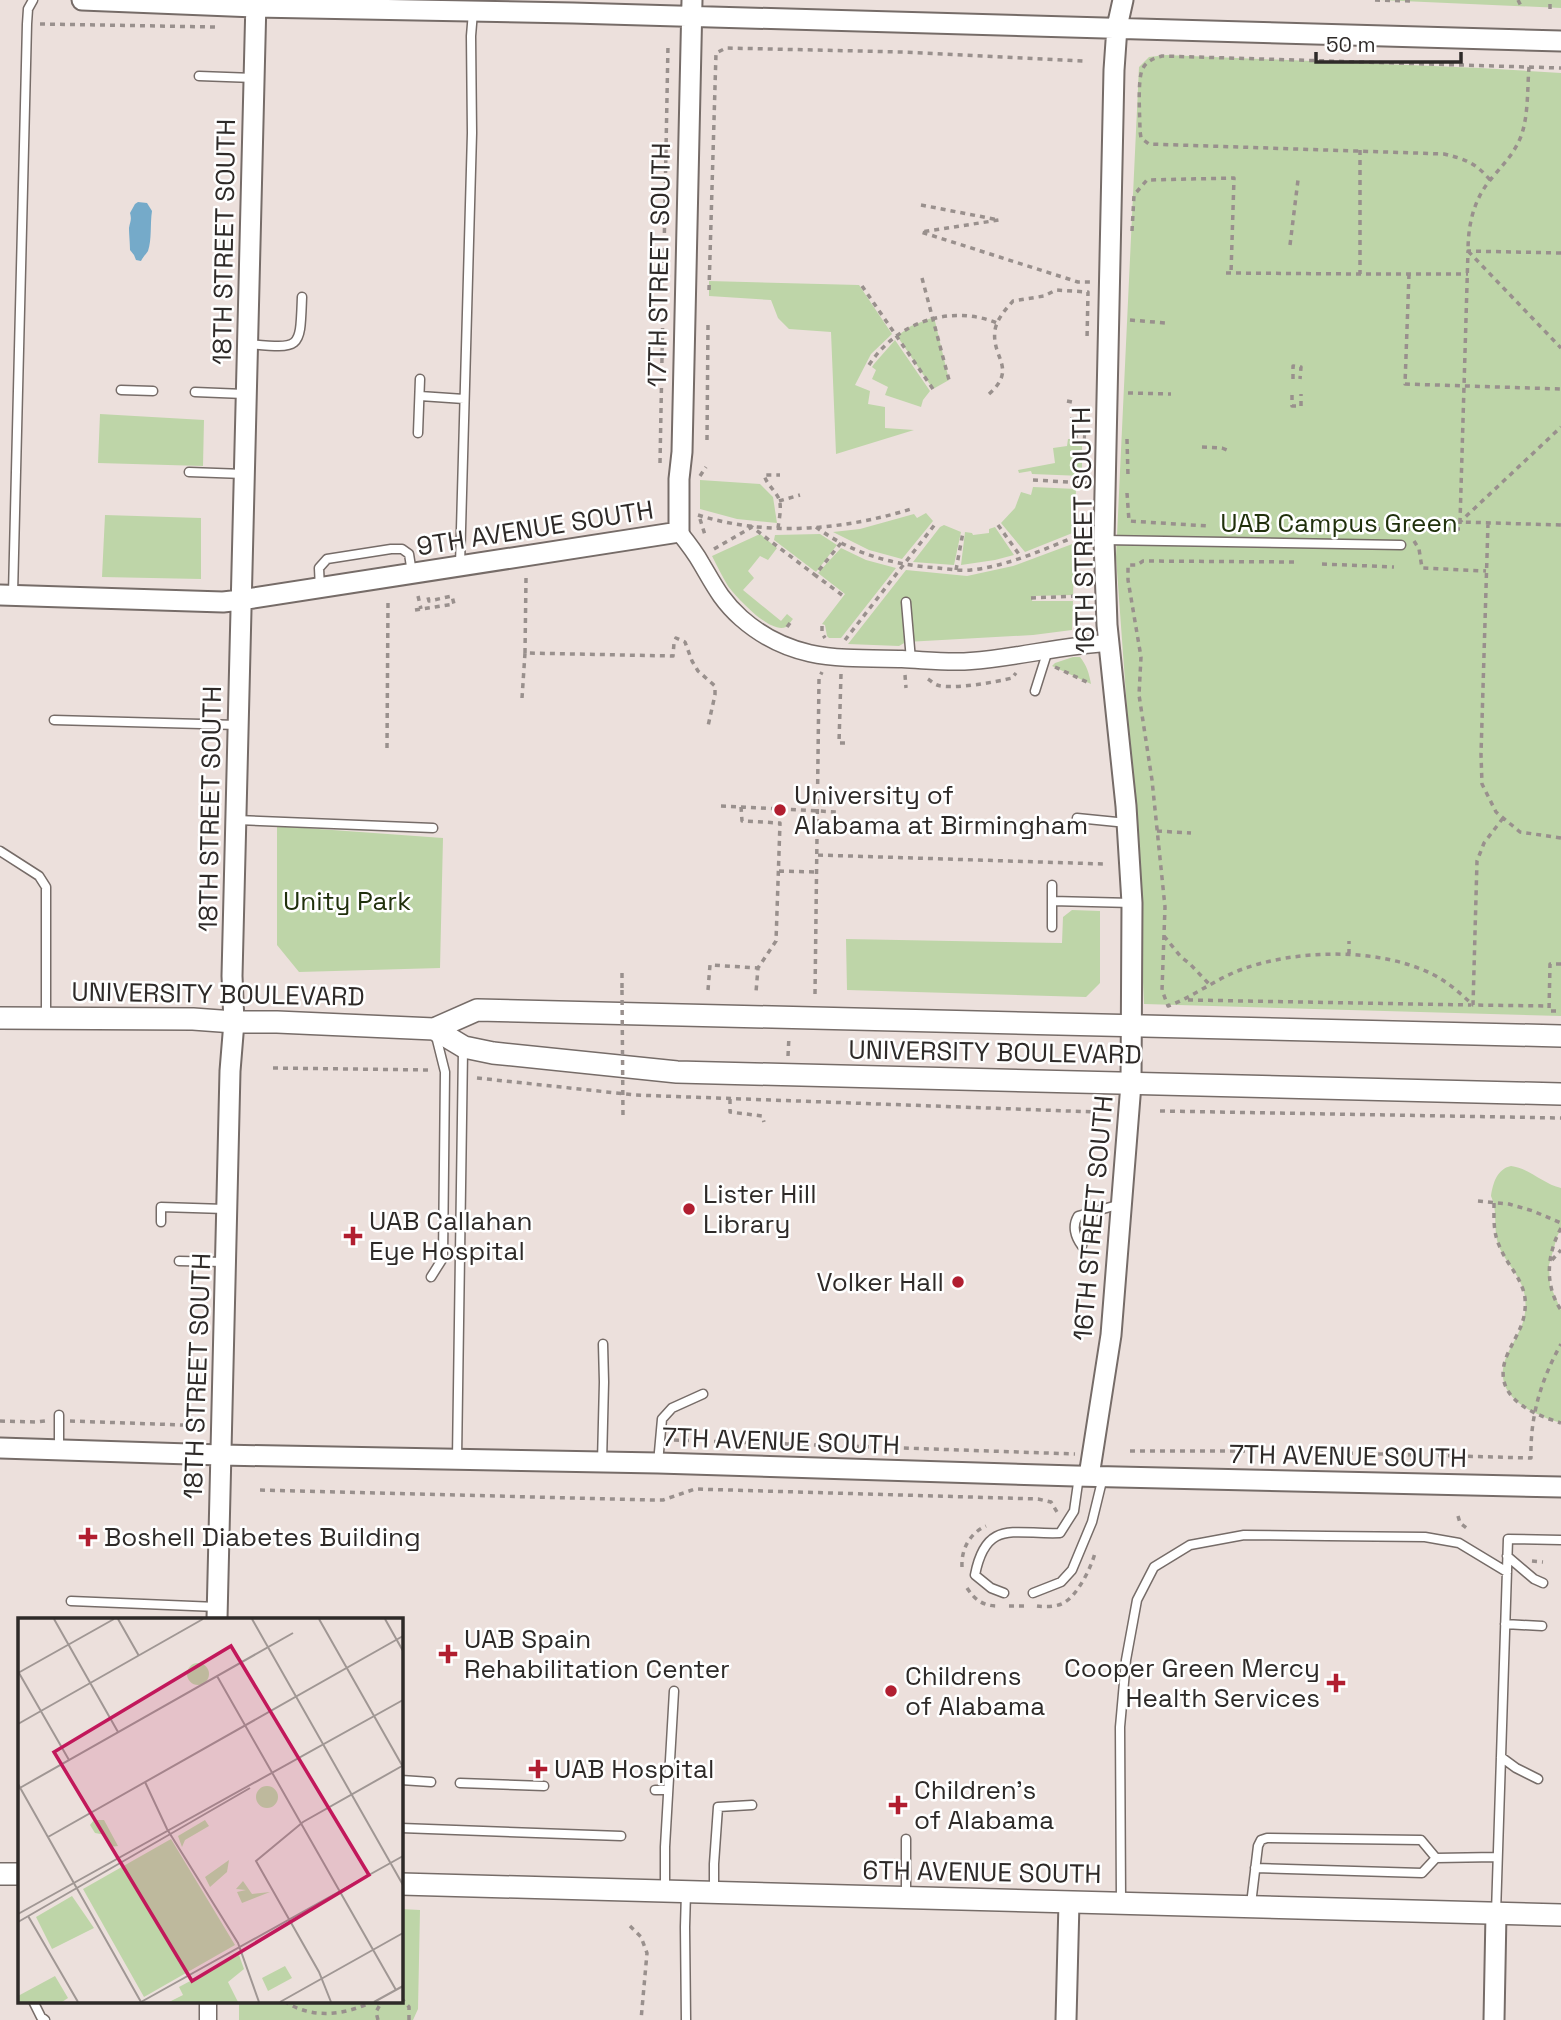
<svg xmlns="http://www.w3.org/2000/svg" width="1561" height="2020" viewBox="0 0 1561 2020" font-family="'Space Grotesk',sans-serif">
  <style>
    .green { fill: #bed5a8 }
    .water { fill: #75aac9 }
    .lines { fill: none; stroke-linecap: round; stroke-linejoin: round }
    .service-casing { stroke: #766c68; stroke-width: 11 }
    .minor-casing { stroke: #766c68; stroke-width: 19 }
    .tertiary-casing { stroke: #766c68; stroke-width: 23 }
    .secondary-casing { stroke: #766c68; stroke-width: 24 }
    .path { stroke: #99908d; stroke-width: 3.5; stroke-dasharray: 5 5; stroke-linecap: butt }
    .service { stroke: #fff; stroke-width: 8 }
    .minor { stroke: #fff; stroke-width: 16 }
    .tertiary { stroke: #fff; stroke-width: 19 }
    .secondary { stroke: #fff; stroke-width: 21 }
    .path-bridge { stroke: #99908d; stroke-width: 3.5; stroke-dasharray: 5 5; stroke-linecap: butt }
    .poi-dot { fill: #b11e30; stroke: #fff; stroke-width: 2.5 }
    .labels { text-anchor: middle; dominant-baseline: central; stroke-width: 5; stroke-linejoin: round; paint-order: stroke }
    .street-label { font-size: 26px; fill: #2e2a28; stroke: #fff }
    .park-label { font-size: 26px; fill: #20300c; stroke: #fff }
    .poi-label { font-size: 26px; fill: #2e2a28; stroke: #fff; text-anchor: start }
    .inset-road { fill: none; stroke: #a09794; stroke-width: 2 }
    .view { fill: #c2185b; fill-opacity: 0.15; stroke: #c2185b; stroke-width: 3.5 }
    .inset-edge { fill: none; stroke: #2e2a28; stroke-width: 3.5 }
  </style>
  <rect width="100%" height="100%" fill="#ece0dc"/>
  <path class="green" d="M1380 0H1561V8Z
    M1166 55 1480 68 1561 73V1016L1144 1004 1136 833 1116 557 1139 67 1149 57Z
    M709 281 859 285 892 334 871 354 855 385 870 391 868 404 885 407V428L914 430 836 454 831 332 789 329 778 318 771 300 709 296Z
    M934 317 949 380 933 389 897 336 911 326Z
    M895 340 930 391 923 400 921 407 885 395 888 387 872 379 876 370 872 367 874 364Z
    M100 414 204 420 203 466 98 463Z
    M1068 439H1082V476L1032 474 1031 471 1019 473 1018 470 1055 463 1053 448 1067 446Z
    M700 480 760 484 773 497 777 523 737 519 700 509Z
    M1033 487 1076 489 1075 532 1025 552 1001 523 1015 508 1021 492 1031 495Z
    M926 513 933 521 902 559 869 550 833 532 860 529 914 514 917 518Z
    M105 515 201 518V579L102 577Z
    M944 525 961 532 954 565 913 562 940 527Z
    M995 527 1014 555 995 560 961 565 965 532 972 533 973 535 989 533V529Z
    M760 534 777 548 768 560 760 556 748 571 754 578 743 590 781 621 787 614 793 619C792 620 788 626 786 627 771 635 736 597 728 586 722 576 717 566 712 556Z
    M820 534 837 545 816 572 774 540 775 535Z
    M1075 543 1073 595 1033 596 1032 601H1073L1072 630 1033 635 906 642 899 646 848 644 906 570 967 576 1013 566Z
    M841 548 866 560 896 568 841 638H829L827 636 825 625 822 624 845 594 818 573Z
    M1073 657H1080C1087 666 1089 673 1091 684L1052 666 1055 663Z
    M277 826 443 838 440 968 299 972 277 945Z
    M1072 910 1100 911V983L1086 997 847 990 846 939 1062 943 1063 917Z
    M1511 1166C1529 1168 1543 1184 1561 1188V1228L1557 1237 1549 1265 1550 1285 1561 1310V1423C1529 1413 1488 1394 1508 1353 1518 1333 1528 1321 1525 1297 1522 1276 1505 1263 1498 1244 1493 1228 1498 1210 1491 1196 1493 1183 1497 1169 1511 1166Z
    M401 1909 420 1910 418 2009 413 2020H239V2001H401Z"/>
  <path class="water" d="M138 202 147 203 152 211C150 223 152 240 148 251 146 254 143 257 141 261L136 260 134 255 130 250C130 243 129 234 129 228 130 222 132 220 130 213L135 204Z"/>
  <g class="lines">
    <defs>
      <path id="service" d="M199 76 254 78
        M249 344C302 349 300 349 302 297
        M121 390 153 391
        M195 392 244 394
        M420 396 464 399
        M418 433 420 379
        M189 472 244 474
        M1104 540 1401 545
        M460 565 472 133 471 36 473 12
        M320 589 319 568 327 559 391 549H402L409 554 412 573
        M13 594 27 24 28 9 33 0
        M906 602 911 660
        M1035 691 1048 650
        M54 720 238 725
        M1077 818 1127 823
        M237 820 433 828
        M0 851 39 876 46 887V1015
        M1052 901 1132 903
        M1052 927V885
        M161 1222V1207L225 1209
        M1082 1246C1075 1237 1072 1226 1078 1216L1121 1204
        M1082 1246 1088 1213
        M179 1261 224 1262
        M431 1277 443 1258 445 1072 436 1036
        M59 1415V1450
        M457 1459 463 1050
        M602 1462 604 1382 603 1344
        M658 1463 662 1419 672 1408 703 1394
        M1507 1556 1534 1579 1543 1583
        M1004 1593 991 1588 975 1575C986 1518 1015 1535 1060 1533L1074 1511 1079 1476
        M1033 1593 1061 1582 1072 1570 1092 1522 1103 1477
        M71 1601 217 1607
        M1505 1624 1542 1626
        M1501 1757 1516 1768 1538 1779
        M401 1780 431 1782
        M460 1783 544 1786
        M655 1790H668
        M401 1828 621 1836
        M1255 1868 1422 1873 1436 1858 1497 1857
        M665 1889V1847L674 1691
        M714 1890V1864L718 1807 752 1805
        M906 1895V1839
        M1121 1900 1120 1727 1126 1660 1137 1600 1154 1567 1190 1545 1244 1535 1327 1536 1425 1537 1459 1543 1507 1572
        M1251 1904 1258 1846 1261 1840 1267 1838 1421 1840 1436 1858
        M1496 1913 1508 1539 1561 1540
        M33 2001 41 2017 45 2020
        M686 2020 685 1927 686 1892"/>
      <path id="minor" d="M679 532C687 542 695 552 701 563 714 585 721 600 741 618 791 662 840 658 902 659 925 660 949 663 971 661 1017 658 1062 645 1109 643
        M208 2020V2001"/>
      <path id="tertiary" d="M82 0 255 7 573 13 1561 41
        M0 595 223 602 241 600 679 532V479L682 452 692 0
        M0 1448 221 1455 658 1463 1075 1476 1561 1487
        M1089 1476 1111 1335 1131 1084 1132 903 1126 806 1107 625 1104 540 1114 70 1117 27 1123 0
        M217 1619 230 1071 234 1022 232 976 256 0
        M1066 2020 1069 1902
        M1494 2020 1496 1913"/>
      <path id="secondary" d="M0 1018 193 1019 234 1022H277L434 1029 477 1010 1561 1036
        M434 1029 464 1047 493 1053 677 1072 1561 1094
        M0 1874H19
        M401 1884 1561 1915"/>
    </defs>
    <use href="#service" class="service-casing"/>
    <use href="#minor" class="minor-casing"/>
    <use href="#tertiary" class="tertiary-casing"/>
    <use href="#secondary" class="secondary-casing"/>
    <path class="path" d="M1375 0 1410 1
      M1518 0 1522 8
      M1550 9V0
      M40 24 216 27
      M1529 67C1527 91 1529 122 1518 143 1511 157 1501 167 1491 179 1474 199 1468 224 1468 251L1561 348
      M1360 150V274H1468
      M1490 180C1476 163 1465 159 1444 154L1149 144 1141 138 1140 131C1140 117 1137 78 1143 68 1147 61 1154 58 1162 56L1561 68
      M921 205 999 220 921 232 1078 282H1090
      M1132 231 1134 195 1147 180 1234 178 1231 273
      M1290 245 1298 180
      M1561 253 1468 251 1460 522 1561 525
      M1226 273 1360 274
      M1409 274 1405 384 1561 389
      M922 278 949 380
      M862 286 933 389
      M709 290 716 53 726 48 903 52 1084 61
      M1130 320 1166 323
      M869 365C897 322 950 304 997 323
      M1293 379V366L1301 367 1300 379
      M1128 393 1171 394
      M989 394C1018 368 991 358 995 330 997 319 1005 310 1013 301L1044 296 1056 290 1088 292 1087 340
      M1292 395V406H1301V394
      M1067 401 1072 402V436L1086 437
      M1127 439 1128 476
      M707 440 708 324
      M1202 447 1222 448 1227 450
      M660 463 668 45
      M700 476 706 467
      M1033 480 1085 483V481
      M1127 493 1129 521 1208 526
      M779 501 800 495
      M698 515C768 537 843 530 911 509
      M700 519 705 535
      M1488 523 1481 754 1482 784 1496 812 1520 832 1561 838
      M998 525 1021 557
      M816 527C852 554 894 565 938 568 948 569 960 571 971 570 1008 566 1045 549 1079 535
      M778 528C779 520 782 507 779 499 775 490 767 485 764 475H780
      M1345 529H1460V522L1561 427
      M1414 541 1419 549 1422 568 1486 571
      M841 543 815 575 842 595
      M714 549 752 527 815 575
      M1294 562 1143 561 1137 565H1128V580L1141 657 1139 695 1152 780 1165 907 1162 990 1168 1006C1193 997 1214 980 1240 970 1296 949 1380 947 1434 975 1449 983 1461 994 1473 1005
      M1322 564 1394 567
      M956 570 963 532
      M418 596 421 609
      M1031 598 1077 596
      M415 610 454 604 452 596 429 601 427 594
      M822 626V633L825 638
      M787 627 793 619
      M845 640 936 523
      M525 653 526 578
      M1055 667 1091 684
      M841 674 839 743H847
      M905 675 906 688
      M928 679C931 681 934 684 937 685 951 690 997 682 1012 678L1016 673
      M522 698 525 653 673 656 674 643 676 638 685 642 692 661 698 671 715 686V695L708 726
      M387 748 388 602
      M721 806 838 812
      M741 807 742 821 780 823 776 941 758 968 756 992
      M1503 818 1484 843 1477 861 1473 1005 1549 1006
      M1157 831 1191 833
      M818 855 1104 864
      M779 871 818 872
      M1164 936 1181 957 1189 963 1210 985
      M1349 954V941
      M1561 964H1550L1549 1011H1561
      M622 973V990
      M708 990 710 965 758 968
      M815 994 819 678 822 672
      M1188 1000 1471 1005
      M788 1056 789 1036
      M273 1068 430 1070
      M477 1078 635 1095 1096 1112
      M730 1099V1112L762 1116 764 1122
      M1160 1111 1561 1118
      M1478 1201 1509 1204 1533 1211 1561 1223
      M1494 1203C1494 1217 1493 1232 1499 1245 1506 1264 1522 1277 1525 1298 1527 1322 1517 1333 1508 1353 1489 1395 1529 1413 1561 1423
      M1561 1228C1547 1254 1544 1285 1561 1310
      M1552 1260 1561 1250
      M0 1421 36 1422 45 1421
      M70 1421 183 1425
      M674 1440 1075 1454
      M1130 1451H1280
      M1308 1452 1531 1458C1530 1416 1541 1380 1561 1344
      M260 1490 652 1500H663L695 1489 1038 1499 1051 1502 1057 1512
      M1458 1516 1460 1523 1469 1530
      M1532 1561 1543 1562
      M962 1567C961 1549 970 1533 986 1526
      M967 1588C975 1600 983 1606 998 1606
      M1009 1606H1029
      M1037 1606C1045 1607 1058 1607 1065 1602 1078 1594 1091 1568 1095 1553
      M630 1926 641 1937 647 1953 641 2020
      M401 1998 409 2007V2020
      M284 2001C313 2020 345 2015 374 2001
      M378 2020 376 2012 382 2001"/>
    <use href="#service" class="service"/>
    <use href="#minor" class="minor"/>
    <use href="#tertiary" class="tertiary"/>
    <use href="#secondary" class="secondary"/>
    <path class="path-bridge" d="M622 990 623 1117"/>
  </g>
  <g class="poi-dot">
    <circle cx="780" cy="810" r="7"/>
    <circle cx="689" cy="1209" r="7"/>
    <path d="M349.5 1225.5h7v7h7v7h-7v7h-7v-7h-7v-7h7z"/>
    <circle cx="958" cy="1282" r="7"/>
    <path d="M84.5 1526.5h7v7h7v7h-7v7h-7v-7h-7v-7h7z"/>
    <path d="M444.5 1643.5h7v7h7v7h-7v7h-7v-7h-7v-7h7z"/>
    <path d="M1332.5 1672.5h7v7h7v7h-7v7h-7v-7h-7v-7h7z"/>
    <circle cx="891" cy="1691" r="7"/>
    <path d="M534.5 1758.5h7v7h7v7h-7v7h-7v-7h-7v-7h7z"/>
    <path d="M894.5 1794.5h7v7h7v7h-7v7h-7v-7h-7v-7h7z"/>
  </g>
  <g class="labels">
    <g class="street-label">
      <text transform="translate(224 242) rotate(-89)">18TH STREET SOUTH</text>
      <text transform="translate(659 265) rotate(-89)">17TH STREET SOUTH</text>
      <text transform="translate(535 528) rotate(-9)">9TH AVENUE SOUTH</text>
      <text transform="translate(1083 530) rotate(-91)">16TH STREET SOUTH</text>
      <text transform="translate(210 809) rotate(-89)">18TH STREET SOUTH</text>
      <text transform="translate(218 994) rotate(1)">UNIVERSITY BOULEVARD</text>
      <text transform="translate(995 1052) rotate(1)">UNIVERSITY BOULEVARD</text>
      <text transform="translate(1093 1218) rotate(-85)">16TH STREET SOUTH</text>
      <text transform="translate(197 1376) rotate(-88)">18TH STREET SOUTH</text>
      <text transform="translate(781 1441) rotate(2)">7TH AVENUE SOUTH</text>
      <text transform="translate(1348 1456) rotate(1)">7TH AVENUE SOUTH</text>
      <text transform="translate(982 1872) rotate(1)">6TH AVENUE SOUTH</text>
    </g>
    <g class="park-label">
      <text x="1339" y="523">UAB Campus Green</text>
      <text x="347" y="901">Unity Park</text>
    </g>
    <g class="poi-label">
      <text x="794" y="795">University of<tspan x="794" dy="30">Alabama at Birmingham</tspan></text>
      <text x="703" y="1194">Lister Hill<tspan x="703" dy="30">Library</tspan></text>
      <text x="369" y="1221">UAB Callahan<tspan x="369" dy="30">Eye Hospital</tspan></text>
      <text x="944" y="1282" text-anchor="end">Volker Hall</text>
      <text x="104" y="1537">Boshell Diabetes Building</text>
      <text x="464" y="1639">UAB Spain<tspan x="464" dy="30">Rehabilitation Center</tspan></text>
      <text x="1320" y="1668" text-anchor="end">Cooper Green Mercy<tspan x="1320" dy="30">Health Services</tspan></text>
      <text x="905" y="1676">Childrens<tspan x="905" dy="30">of Alabama</tspan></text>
      <text x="554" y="1769">UAB Hospital</text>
      <text x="914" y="1790">Children's<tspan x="914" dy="30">of Alabama</tspan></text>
    </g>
  </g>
  <g transform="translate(18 1618)">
    <rect width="385" height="385" fill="#ece0dc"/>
    <path d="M169 56a11 11 0 1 1 22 0a11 11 0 1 1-22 0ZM238 179a11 11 0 1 1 22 0a11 11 0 1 1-22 0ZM76 202H86L100 228 91 229 88 217 77 215 72 207ZM187 202 191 208 167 222 164 229 160 218ZM153 221 217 327 126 379 65 271ZM211 242 209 254 192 269 187 259ZM225 263 234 276 252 274 224 285 219 274 228 272 218 271ZM54 278 76 310 34 331 18 299ZM221 337 226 351 210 364 220 384H151L165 377 161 369ZM267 348 274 360 250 373 244 360ZM37 358 50 380 44 384H0V378Z" fill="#bed5a8"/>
    <path class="inset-road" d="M36 1 100 114M100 1 121 38M234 1 385 267M301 1 385 149M367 1 385 33M0 55 96 1M1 55 51 142M199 58 378 372M0 106 185 1M127 164 149 211 220 325 241 384M0 166 123 384M0 171 275 15M30 219 385 18M0 296 385 82M10 298 60 384M0 304 232 170M123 384 385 238M262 384 385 315M313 384 301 354 238 243 285 204 384 148M356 384 385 368"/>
    <path class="view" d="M213 28 351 257 174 363 36 134Z"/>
    <rect width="385" height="385" class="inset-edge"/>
  </g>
  <path d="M1316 52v10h145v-10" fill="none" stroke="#2e2a28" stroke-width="3.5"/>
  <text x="1326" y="52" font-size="21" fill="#2e2a28" stroke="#ffffff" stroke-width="5" paint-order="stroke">50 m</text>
</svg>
